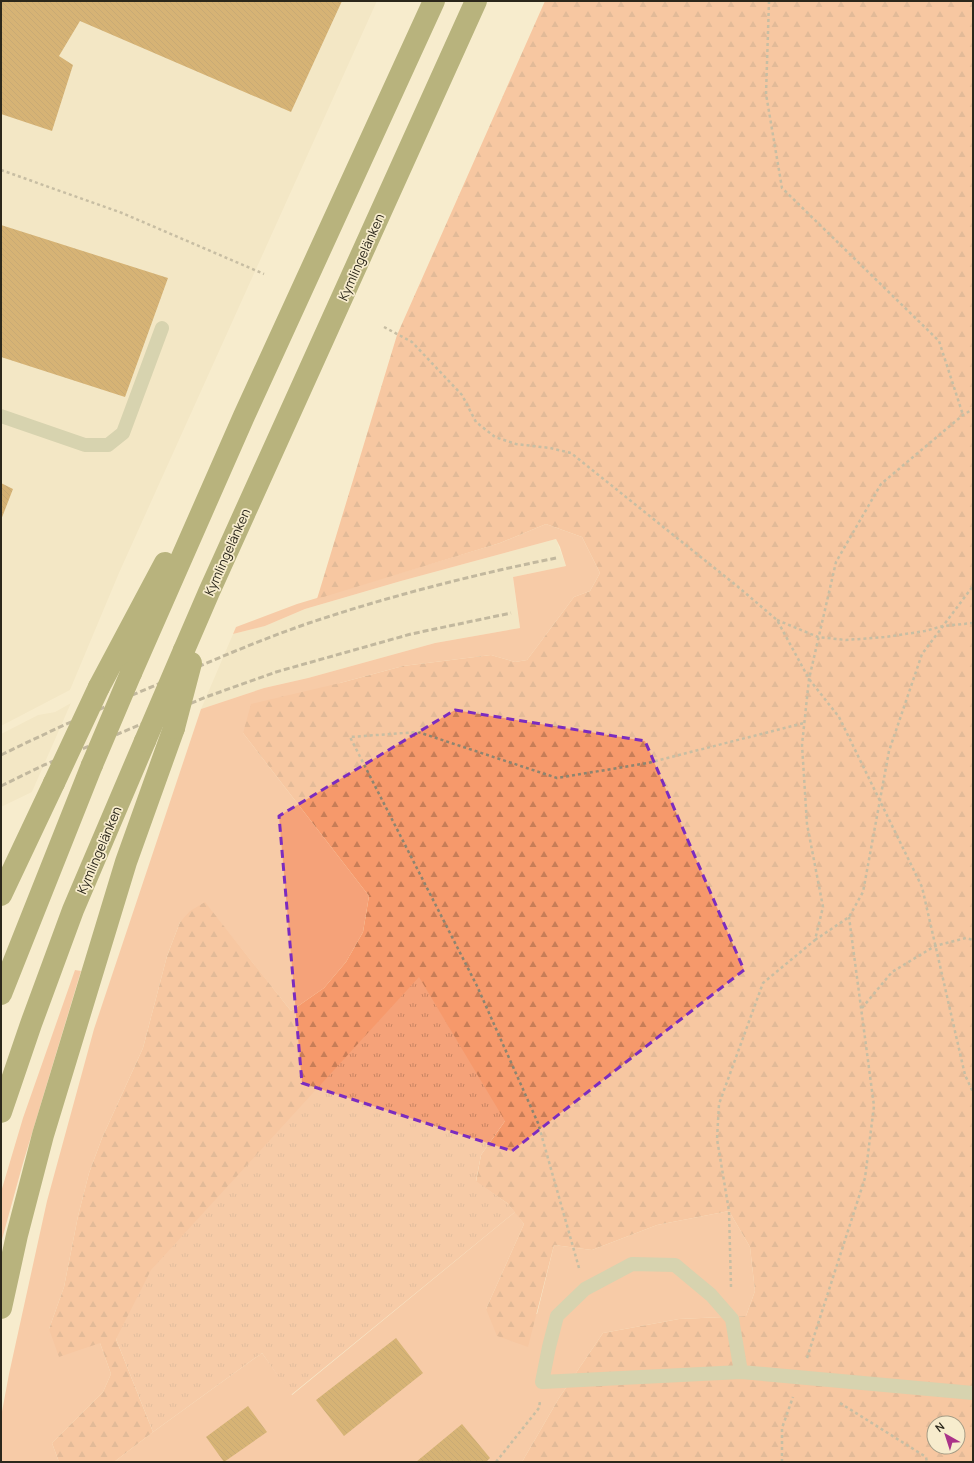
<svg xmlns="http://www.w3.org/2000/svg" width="974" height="1463" viewBox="0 0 974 1463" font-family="Manrope,sans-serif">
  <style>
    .built { fill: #eee0bb }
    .grass { fill: #f5a279 }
    .forest { fill: url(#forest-firs); fill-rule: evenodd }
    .park { fill: url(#park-tufts) }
    .building { fill: url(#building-back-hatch) }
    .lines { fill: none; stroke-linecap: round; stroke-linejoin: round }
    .path { stroke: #8d8570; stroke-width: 2.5; stroke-dasharray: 3 3; stroke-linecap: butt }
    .lane { stroke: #afb389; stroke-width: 14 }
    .highway { stroke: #6a6e1c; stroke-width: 22 }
    .rail { stroke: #807965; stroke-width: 3; stroke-dasharray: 6 3; stroke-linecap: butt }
    .highway-bridge { stroke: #6a6e1c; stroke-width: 22 }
    .marked { fill: none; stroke: #7b2cbf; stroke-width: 3; stroke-dasharray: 8 5; stroke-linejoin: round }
    .labels { text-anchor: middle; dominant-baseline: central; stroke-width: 3.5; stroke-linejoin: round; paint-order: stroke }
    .street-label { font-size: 13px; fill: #2b271b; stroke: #f7eccd }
  </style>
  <defs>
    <pattern id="forest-firs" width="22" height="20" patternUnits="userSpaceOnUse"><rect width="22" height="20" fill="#f6996b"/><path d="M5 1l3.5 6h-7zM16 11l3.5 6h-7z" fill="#c77d57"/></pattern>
    <pattern id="park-tufts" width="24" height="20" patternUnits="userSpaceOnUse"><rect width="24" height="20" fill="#f5a279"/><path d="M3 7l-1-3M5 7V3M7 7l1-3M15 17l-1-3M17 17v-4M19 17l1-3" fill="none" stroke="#c78462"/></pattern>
    <pattern id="building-back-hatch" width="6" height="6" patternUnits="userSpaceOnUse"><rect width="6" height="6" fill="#ae6e09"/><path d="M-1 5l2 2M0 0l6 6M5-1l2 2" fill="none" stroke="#8e5a09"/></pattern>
  </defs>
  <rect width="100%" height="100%" fill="#f7eccd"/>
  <path class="built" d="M1 1H377L119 573 70 690 1 726Z
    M556 539 566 566 513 577 516 601 520 628 435 643 308 678 264 688 201 709 233 634 265 626 305 609 401 581Z
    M71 703 32 792 1 807V734L38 715 55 712Z"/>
  <path class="grass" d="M546 524 582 537 600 573 590 591 574 597 527 660 515 662 491 655 403 666 340 683 243 733 369 896 363 932 346 962 324 988 291 1011 205 903 180 922 167 956 143 1048 102 1138 89 1173 78 1216 64 1287 49 1329 100 1343 111 1374 103 1392 52 1443 59 1462H1V1417L9 1374 47 1201 94 1029 201 709 264 688 308 678 435 643 520 628 513 577 566 566 560 547 556 539 401 581 305 609 265 626 233 634 236 627 297 604 500 543Z
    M75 970 81 971 23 1163 1 1243V1192L23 1118Z
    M729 1211 750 1247 755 1291 746 1316 679 1319 603 1333 559 1398 522 1462H114L153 1432 262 1353 292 1395 515 1212 524 1224 486 1309 537 1314 554 1245 592 1250 657 1225Z"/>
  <path class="forest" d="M545 1H973V1462H522L559 1398 603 1333 679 1319 746 1316 755 1291 750 1247 729 1211 657 1225 592 1250 554 1245 528 1347 497 1336 486 1309 524 1224 507 1203 476 1182 481 1155 505 1121 116 1339 153 1432 114 1462H59L52 1443 103 1392 111 1374 100 1343 59 1357 49 1329 64 1287 78 1216 89 1173 102 1138 143 1048 167 956 180 922 190 911 205 902 291 1011 324 988 346 962 363 932 369 896 243 733 251 704 340 683 403 666 491 655 515 662 527 660 574 597 590 591 600 573 582 537 546 524 500 543 317 599 397 335ZM934 1423H958V1447H934Z"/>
  <path class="park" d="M419 977 505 1121 481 1155 476 1181 507 1203 515 1212 291 1395 262 1353 153 1432 116 1339 151 1270Z"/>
  <path class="building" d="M1 1H342L291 112 80 21 59 56 73 65 52 131 1 114Z
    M1 225 168 278 125 397 1 357Z
    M1 483 13 489 1 520Z
    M396 1338 423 1373 344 1436 316 1400Z
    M248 1406 267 1432 224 1462 206 1437Z
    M462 1424 490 1458 486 1462H416Z"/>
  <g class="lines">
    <path class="path" d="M769 1 766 94 782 188 939 341 963 415
      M1 170 122 213 264 274
      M384 327 412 342 462 395 476 422 495 437 516 444 550 448 571 453 737 586 777 620 809 679 839 717 922 887 965 1075 973 1092
      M777 620 818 637 846 640 886 637 925 631 943 626 973 623
      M815 940 849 917 863 892 889 751 922 654 973 586
      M862 1008 892 972 935 946 966 938 973 940
      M579 1268 538 1123 477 986 350 737 418 732 557 778 648 763 804 723
      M731 1287 729 1211 717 1139 719 1104 763 983 815 940 823 907 807 824 802 745 809 679 836 562 881 484 963 415 973 409
      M807 1358 865 1178 874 1106 849 917
      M840 1403 926 1457 927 1462
      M496 1462 539 1408 540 1401
      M782 1462V1428L793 1397"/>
    <path class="lane" d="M1 416 85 445H108L123 433 162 328
      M741 1372 732 1319 711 1295 675 1265 632 1264 585 1289 557 1316 549 1347 542 1382 741 1372 973 1393"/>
    <path class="highway" d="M184 650 209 592 476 1
      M131 673 244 416 434 1
      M99 687 165 563
      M1 895 54 783
      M1 994 92 765
      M1 1112 31 1024 73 910 145 741
      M1 1308 17 1235 43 1135 126 862 174 728"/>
    <path class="rail" d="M1 755C50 731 99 709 149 688 202 665 254 642 309 623 390 596 472 575 556 558
      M1 786 44 765 206 697 276 672 411 634 511 613"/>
    <path class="highway-bridge" d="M174 728 191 663
      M145 741 184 650
      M92 765 131 673
      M54 783 99 687"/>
  </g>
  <path d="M0 0H974V1463H0ZM455 710 645 741 744 970 512 1151 302 1083 279 816Z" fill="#f7eccd" fill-opacity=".55" fill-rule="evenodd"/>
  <path class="marked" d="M455 710 645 741 744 970 512 1151 302 1083 279 816Z"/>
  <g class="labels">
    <g class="street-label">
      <text transform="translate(361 257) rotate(-66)">Kymlingelänken</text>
      <text transform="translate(227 552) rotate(-66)">Kymlingelänken</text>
      <text transform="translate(99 850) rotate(-67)">Kymlingelänken</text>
    </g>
  </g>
  <rect width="974" height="1463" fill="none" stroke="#2b271b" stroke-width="4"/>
  <g transform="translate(946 1435) rotate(321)"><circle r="19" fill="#f7eccd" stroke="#a59d86"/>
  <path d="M0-3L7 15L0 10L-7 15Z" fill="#ab3389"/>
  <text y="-6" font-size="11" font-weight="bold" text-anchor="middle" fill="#2b271b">N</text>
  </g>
</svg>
